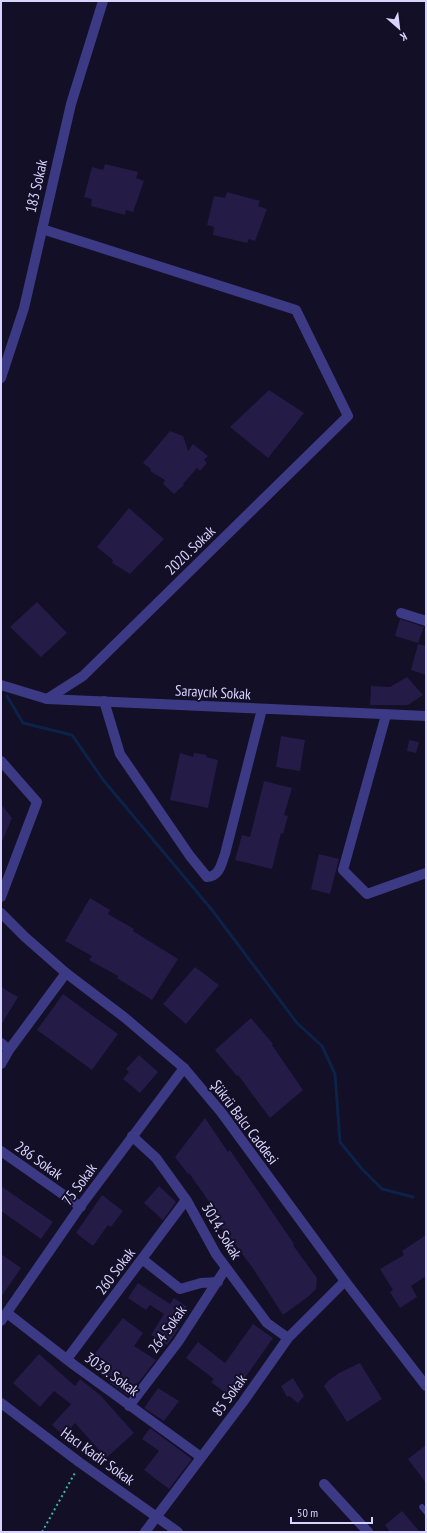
<svg xmlns="http://www.w3.org/2000/svg" width="427" height="1533" viewBox="0 0 427 1533" font-family="'PT Sans Narrow',sans-serif">
  <style>
    .lines { fill: none; stroke-linecap: round; stroke-linejoin: round }
    .stream { stroke: #0c2248; stroke-width: 3 }
    .building { fill: #241b47 }
    .path { stroke: #2fb8b0; stroke-width: 2; stroke-dasharray: 2 3; stroke-linecap: butt }
    .service { stroke: #3d3a85; stroke-width: 5.5 }
    .minor { stroke: #3d3a85; stroke-width: 10 }
    .tertiary { stroke: #3d3a85; stroke-width: 10 }
    .labels { text-anchor: middle; dominant-baseline: central; stroke-width: 4; stroke-linejoin: round; paint-order: stroke }
    .street-label { font-size: 15px; fill: #d9d4ff; stroke: #130f26 }
  </style>
  <rect width="100%" height="100%" fill="#130f26"/>
  <g class="lines">
    <path class="stream" d="M7 696 23 723 72 735 104 781 212 910 297 1023 322 1046 335 1074 340 1142 362 1169 382 1189 413 1197"/>
  </g>
  <path class="building" d="M105 164 138 172 136 178 144 181 133 212 126 210 125 215 91 206 92 199 84 197 92 167 103 170Z
    M227 192 260 201 258 206 267 209 255 241 249 239 247 243 213 235 214 227 207 225 214 196 225 198Z
    M269 390 304 413 268 458 230 427Z
    M170 431 183 436 188 451 193 444 208 456 204 460 207 463 200 471 197 468 183 484 184 485 174 494 163 484 165 480 150 471 151 469 143 463Z
    M129 508 164 539 130 574 112 563 113 560 97 547Z
    M37 602 67 633 41 657 10 627Z
    M400 619 424 627 418 643 395 636Z
    M418 644 426 646V675L411 670Z
    M407 677 423 695 408 705H370L371 686 390 687Z
    M281 736 305 740 300 771 276 767Z
    M409 740 419 742 416 753 407 751Z
    M180 753 193 757 194 753 207 755 206 757 218 760 208 808 170 800Z
    M264 781 292 788 284 815 288 816 283 834 281 833 272 869 235 860 242 835 250 837Z
    M1 804 12 818 1 844Z
    M319 854 339 859 330 894 311 889Z
    M90 898 110 910 108 914 134 929 133 931 178 959 152 1000 117 978 118 976 89 960 92 956 65 941Z
    M195 967 219 985 186 1024 163 1004Z
    M1 987 18 997 1 1025Z
    M63 994 118 1034 92 1070 37 1030Z
    M251 1018 273 1044 272 1045 303 1090 270 1118 238 1075 237 1076 215 1050Z
    M139 1055 158 1072 140 1093 123 1079 129 1072 126 1069Z
    M205 1118 228 1152 230 1150 294 1244 293 1245 317 1278 316 1289 309 1296 283 1315 254 1270 232 1240 230 1241 213 1215 217 1213 189 1173 188 1174 175 1157Z
    M1 1186 53 1222 41 1239 1 1211Z
    M159 1186 176 1202 163 1220 144 1203Z
    M102 1195 123 1211 111 1227 108 1225 93 1246 76 1233Z
    M426 1235V1276L411 1286 417 1297 400 1308 390 1292 393 1290 380 1269 404 1255 402 1251Z
    M1 1254 21 1268 1 1297Z
    M138 1283 170 1304 174 1298 187 1307 174 1325 179 1328 167 1345 151 1335 164 1314 150 1305 146 1310 128 1298Z
    M123 1318 143 1333 134 1346 156 1360 128 1396 110 1383 114 1379 89 1361Z
    M253 1324 273 1338 242 1382 244 1383 232 1398 211 1382 214 1379 186 1358 198 1342 225 1363Z
    M39 1354 75 1386 80 1379 100 1395 134 1433 106 1458 75 1423 64 1436 52 1425 71 1404 54 1391 40 1407 13 1383Z
    M360 1363 382 1399 347 1422 324 1386 329 1380 339 1373Z
    M293 1378 304 1396 298 1403 289 1396 287 1397 281 1386Z
    M158 1388 179 1401 164 1421 144 1408Z
    M150 1428 192 1459 169 1489 144 1470 159 1451 142 1439Z
    M426 1445V1483L408 1459Z
    M402 1511 420 1532H390L385 1525Z"/>
  <g class="lines">
    <path class="path" d="M42 1532 76 1471"/>
    <path class="service" d="M422 1507 426 1512"/>
    <path class="minor" d="M42 229 296 310 348 416 83 676 47 699
      M1 378 24 308 71 104 103 1
      M401 613 426 621
      M104 701 120 754 190 856 207 877C220 876 221 864 225 854L262 709
      M386 715 343 870 367 894 426 873
      M1 761 37 802 1 897
      M1 1043 9 1050
      M1 1064 9 1050 66 973
      M132 1136 156 1158 187 1201 216 1254 267 1323 288 1338
      M1 1151 81 1207
      M142 1259 180 1289 201 1283 218 1282
      M7 1313 74 1365 201 1457
      M1 1321 82 1204 184 1068
      M67 1359 186 1200
      M1 1403 79 1462 178 1532
      M129 1406 178 1342 226 1268
      M324 1484 368 1532
      M145 1532 243 1402 288 1338 345 1281"/>
    <path class="tertiary" d="M1 685 47 699 426 716
      M1 913 25 937 66 973 124 1017 184 1068 221 1112 345 1281 426 1386"/>
  </g>
  <g class="labels">
    <g class="street-label">
      <text transform="translate(36 186) rotate(-77)">183 Sokak</text>
      <text transform="translate(190 550) rotate(-44)">2020. Sokak</text>
      <text transform="translate(213 692) rotate(3)">Saraycık Sokak</text>
      <text transform="translate(245 1122) rotate(53)">Şükrü Balcı Caddesi</text>
      <text transform="translate(39 1160) rotate(35)">286 Sokak</text>
      <text transform="translate(79 1184) rotate(-54)">75 Sokak</text>
      <text transform="translate(222 1231) rotate(59)">3014. Sokak</text>
      <text transform="translate(115 1271) rotate(-53)">260 Sokak</text>
      <text transform="translate(167 1329) rotate(-55)">264 Sokak</text>
      <text transform="translate(112 1374) rotate(36)">3039. Sokak</text>
      <text transform="translate(229 1395) rotate(-54)">85 Sokak</text>
      <text transform="translate(98 1456) rotate(36)">Hacı Kadir Sokak</text>
    </g>
  </g>
  <rect width="427" height="1533" fill="none" stroke="#d9d4ff" stroke-width="4"/>
  <g transform="translate(399 28) rotate(152)" stroke="#130f26" stroke-width="3" paint-order="stroke">
  <path d="M0-3L7 15L0 10L-7 15Z" fill="#d9d4ff"/>
  <text y="-6" font-size="11" font-weight="bold" text-anchor="middle" fill="#d9d4ff">K</text>
  </g>
  <path d="M291 1517v6h81v-6" fill="none" stroke="#d9d4ff" stroke-width="2"/>
  <text x="297" y="1517" font-size="12" fill="#d9d4ff" stroke="#130f26" stroke-width="3" paint-order="stroke">50 m</text>
</svg>
